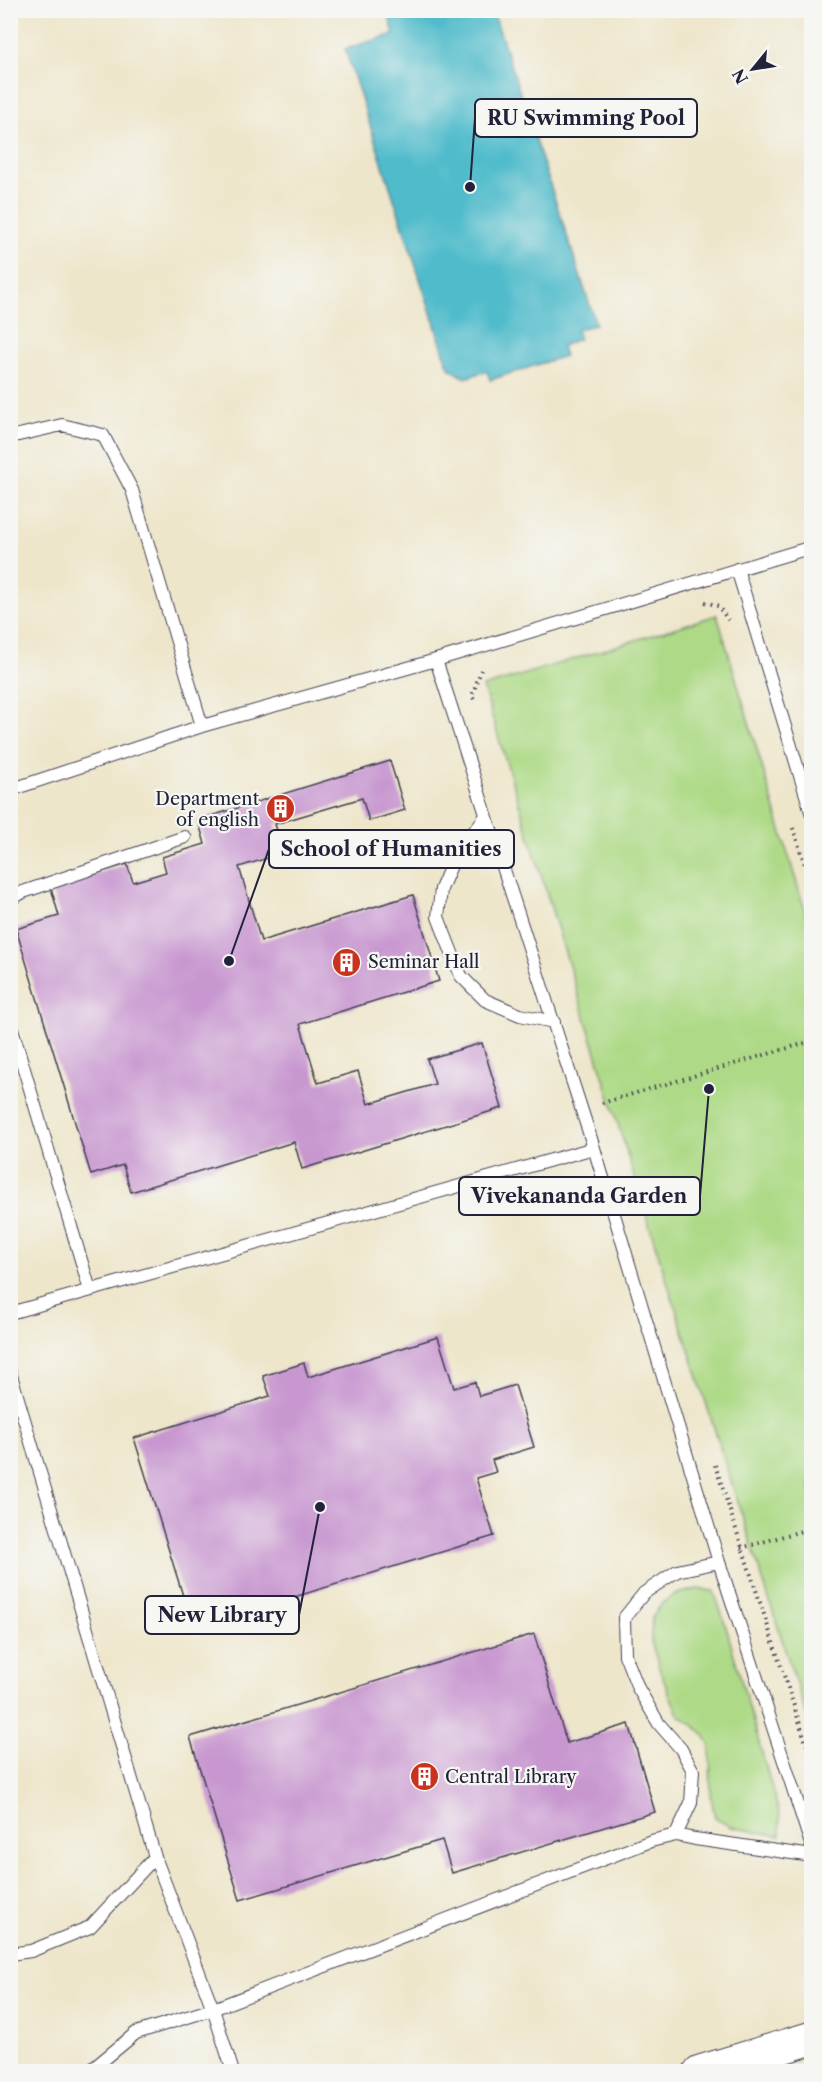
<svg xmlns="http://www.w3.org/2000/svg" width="822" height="2082" viewBox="0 0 822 2082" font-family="'Libre Caslon Text',serif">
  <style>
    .green { fill: #aeda87; stroke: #687e61; stroke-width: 1.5 }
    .water { fill: #4fbbcb; stroke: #386e83; stroke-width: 1.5 }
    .building { fill: #c897d0 }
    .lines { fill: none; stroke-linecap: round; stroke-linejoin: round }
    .lane-casing { stroke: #413f51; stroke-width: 14 }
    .secondary-casing { stroke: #413f51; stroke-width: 35 }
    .path { stroke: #413f51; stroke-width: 4; stroke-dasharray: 1.5 4.5; stroke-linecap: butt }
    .lane { stroke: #fff; stroke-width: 12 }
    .secondary { stroke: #fff; stroke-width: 33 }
    .labels { text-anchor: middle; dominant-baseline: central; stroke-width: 4.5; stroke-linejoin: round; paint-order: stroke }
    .poi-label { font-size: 18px; fill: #22223b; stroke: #f6f6f2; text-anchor: start }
    .leader { fill: none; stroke: #22223b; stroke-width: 2 }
    .callout-dot { fill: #22223b; stroke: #f6f6f2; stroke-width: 2 }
    .callout { fill: #f6f6f2; stroke: #22223b; stroke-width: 2 }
    .callout-label { font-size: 20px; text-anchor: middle; font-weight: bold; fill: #22223b }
  </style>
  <rect width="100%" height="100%" fill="#f6f6f2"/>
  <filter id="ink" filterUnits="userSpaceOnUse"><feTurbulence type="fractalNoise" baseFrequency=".0167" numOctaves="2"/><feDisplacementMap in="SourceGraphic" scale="12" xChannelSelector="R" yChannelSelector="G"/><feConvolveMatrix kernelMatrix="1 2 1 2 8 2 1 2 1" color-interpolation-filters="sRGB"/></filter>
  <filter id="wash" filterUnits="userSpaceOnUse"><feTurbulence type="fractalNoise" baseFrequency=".008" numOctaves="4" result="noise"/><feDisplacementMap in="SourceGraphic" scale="24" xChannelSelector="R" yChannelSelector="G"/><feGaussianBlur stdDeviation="1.35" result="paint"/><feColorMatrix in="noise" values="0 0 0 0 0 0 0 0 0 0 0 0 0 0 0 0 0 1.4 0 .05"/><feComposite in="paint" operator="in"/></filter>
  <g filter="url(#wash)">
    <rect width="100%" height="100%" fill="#eee6cb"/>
    <path class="green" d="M717 615 811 931V1730L656 1247 483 687Z
      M697 1589 714 1591 726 1627 780 1816V1836L731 1827 715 1817 711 1797 710 1745 702 1732 678 1714 661 1674 651 1641 652 1618 662 1603 677 1594Z"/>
    <path class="water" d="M399 10 444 11 447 19 474 11H493L596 324 577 330 579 339 562 346 565 356 490 380 487 371 465 378 449 368 345 49 394 34 388 14Z"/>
    <g id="blocks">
      <path class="building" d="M390 761 405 810 369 821 362 798 275 824 284 853 239 867 261 941 413 895 439 981 300 1024 318 1083 358 1071 368 1104 435 1084 427 1059 482 1043 502 1108 302 1169 294 1142 131 1192 123 1165 91 1175 16 929 59 916 51 888 127 864 133 882 166 872 162 857 205 844 198 820Z
        M438 1337 454 1388 475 1382 479 1396 515 1385 534 1447 492 1460 496 1472 476 1478 494 1536 193 1628 134 1438 270 1396 263 1376 304 1363 308 1377Z
        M534 1634 567 1743 629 1724 655 1812 452 1873 442 1840 240 1900 190 1737Z"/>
    </g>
  </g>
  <g filter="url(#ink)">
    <use href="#blocks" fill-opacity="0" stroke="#413f51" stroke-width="1.5"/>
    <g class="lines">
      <defs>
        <path id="lane" d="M10 437 62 425 103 435 132 490 202 726
          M737 569 812 815
          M436 660 594 1148 719 1562 812 1847
          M10 790 202 726 436 660 812 547
          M486 816 455 856 441 889 438 917 461 976 485 1000 520 1015 554 1022
          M10 900 23 892 185 837
          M10 1022 90 1290
          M10 1313 594 1148
          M10 1372 155 1857 213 2009 233 2072
          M676 1835 691 1803 693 1771 681 1749 659 1724 638 1688 625 1655 624 1618 644 1593 677 1571 719 1562
          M10 1954 31 1951 90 1927 155 1857
          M89 2072 136 2033 213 2009 651 1841 676 1835 695 1839 812 1856"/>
        <path id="secondary" d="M700 2072 812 2038"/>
      </defs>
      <use href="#lane" class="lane-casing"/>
      <use href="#secondary" class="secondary-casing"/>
      <path class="path" d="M705 602 718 606 728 620
        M474 699 472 696 481 670
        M793 828 812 887
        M602 1103 812 1041
        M715 1465 812 1761
        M741 1548 812 1528"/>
      <use href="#lane" class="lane"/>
      <use href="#secondary" class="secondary"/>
    </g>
  </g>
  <defs>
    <symbol id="building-disc" viewBox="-11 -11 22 22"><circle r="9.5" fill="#c8321e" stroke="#f6f6f2"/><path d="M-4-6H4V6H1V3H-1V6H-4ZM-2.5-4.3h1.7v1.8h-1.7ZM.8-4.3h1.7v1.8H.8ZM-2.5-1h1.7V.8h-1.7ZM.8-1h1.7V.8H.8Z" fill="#fff"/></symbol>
  </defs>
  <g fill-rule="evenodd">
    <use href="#building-disc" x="264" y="792" width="33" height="33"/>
    <use href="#building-disc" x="330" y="946" width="33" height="33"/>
    <use href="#building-disc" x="408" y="1760" width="33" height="33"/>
  </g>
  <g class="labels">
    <g class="poi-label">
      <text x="259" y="799" text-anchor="end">Department<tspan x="259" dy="21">of english</tspan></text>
      <text x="368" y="962">Seminar Hall</text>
      <text x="445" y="1777">Central Library</text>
    </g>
  </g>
  <path class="leader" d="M470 187L475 118M229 961L269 849M709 1089L700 1196M320 1507L299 1615"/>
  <g class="callout-dot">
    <circle cx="470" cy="187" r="6"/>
    <circle cx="229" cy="961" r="6"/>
    <circle cx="709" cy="1089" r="6"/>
    <circle cx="320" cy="1507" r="6"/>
  </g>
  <g class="callout">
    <rect x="475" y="99" width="222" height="38" rx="6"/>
    <rect x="269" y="830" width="245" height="38" rx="6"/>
    <rect x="459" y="1177" width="241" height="38" rx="6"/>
    <rect x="145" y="1596" width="154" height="38" rx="6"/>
  </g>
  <g class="callout-label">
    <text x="586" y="125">RU Swimming Pool</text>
    <text x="391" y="856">School of Humanities</text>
    <text x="579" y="1203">Vivekananda Garden</text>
    <text x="222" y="1622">New Library</text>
  </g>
  <rect width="822" height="2082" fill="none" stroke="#f6f6f2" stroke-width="36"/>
  <g transform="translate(753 69) rotate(240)" stroke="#f6f6f2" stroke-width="4.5" paint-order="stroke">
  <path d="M0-4.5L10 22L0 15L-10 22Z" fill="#22223b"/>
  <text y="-9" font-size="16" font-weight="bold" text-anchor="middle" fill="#22223b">N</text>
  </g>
</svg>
